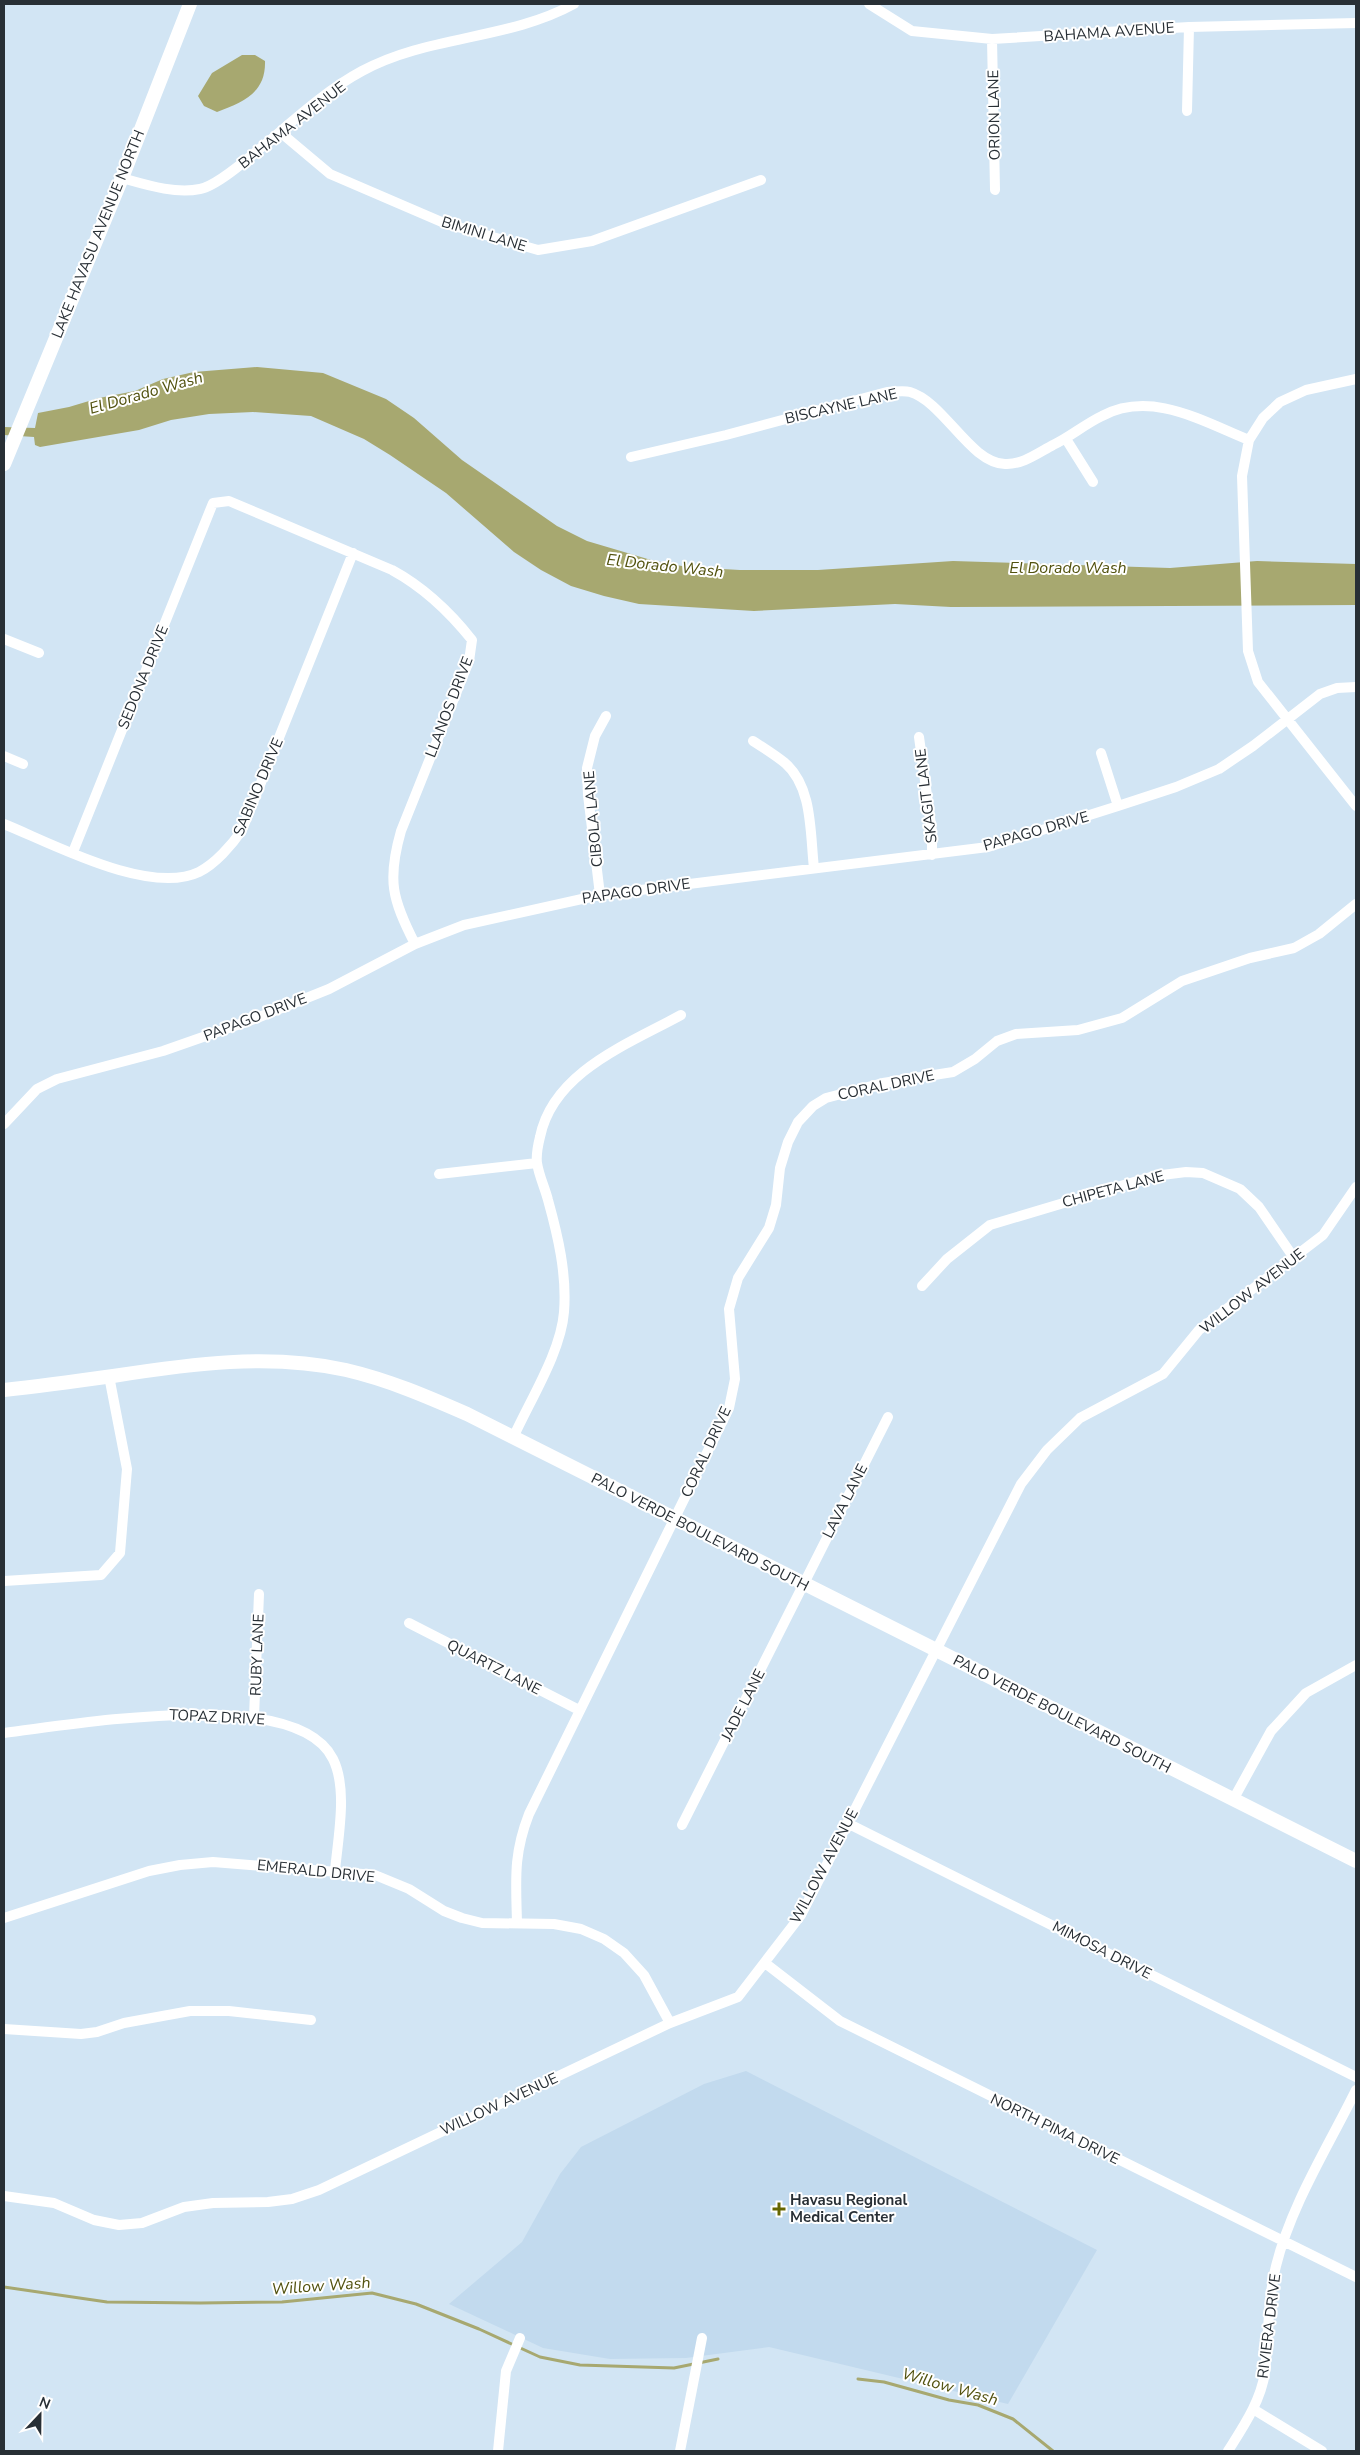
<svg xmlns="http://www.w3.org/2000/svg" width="1360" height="2455" viewBox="0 0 1360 2455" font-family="'Nunito Sans',sans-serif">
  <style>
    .built { fill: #c2daee }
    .water { fill: #a7a870 }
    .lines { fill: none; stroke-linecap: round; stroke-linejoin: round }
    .stream { stroke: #a7a870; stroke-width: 3 }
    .street { stroke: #fff; stroke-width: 10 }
    .secondary { stroke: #fff; stroke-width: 14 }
    .poi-dot { fill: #660; stroke: #fff; stroke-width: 2 }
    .labels { text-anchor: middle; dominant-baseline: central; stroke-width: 4; stroke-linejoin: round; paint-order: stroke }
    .street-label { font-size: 15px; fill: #282f35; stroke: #fff }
    .poi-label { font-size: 15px; font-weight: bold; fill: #282f35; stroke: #fff; text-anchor: start }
    .water-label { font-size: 16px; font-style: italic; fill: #52520f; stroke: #fff }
  </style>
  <rect width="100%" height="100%" fill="#d2e5f4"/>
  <path class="built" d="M746 2071 1097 2250 1008 2404 769 2347 686 2358 610 2359 543 2348 449 2304 522 2242 560 2174 581 2147 704 2084Z"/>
  <path class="water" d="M242 55H255L265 61C266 93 243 102 217 112L204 106 198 96 212 73Z
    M257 367 323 373 386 399 414 418 462 460 557 526 587 541 651 560 687 567 740 570H818L953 561 1170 568 1257 561 1356 564V605L951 607 895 604 754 611 639 604 604 596 571 586 541 570 514 552 446 493 390 455 364 439 311 416 253 412 209 414 171 420 139 430 40 447 35 445 34 437 4 435V427L35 428 38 413 69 407 99 398 135 391 163 379 194 372Z"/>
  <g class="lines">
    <path class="stream" d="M4 2287 107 2302 200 2303 282 2302 372 2293 416 2304 479 2329 540 2357 580 2365 674 2368 718 2359
      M858 2379 884 2382 949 2400 978 2405 1013 2419 1053 2451"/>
    <path class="street" d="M869 4 912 31 992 39 1189 27 1356 23
      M992 39 995 190
      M1187 111 1189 27
      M280 132 330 174 444 223 538 250 592 241 761 180
      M122 178C147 185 175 194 200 189 216 186 244 162 257 151 290 124 323 92 362 71 428 35 509 40 574 4
      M1356 379 1306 390 1280 402 1263 418 1249 440 1242 476 1248 651 1258 682 1356 806
      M1066 439 1093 482
      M631 457 726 435 887 392C894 392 903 390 910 392 944 402 970 463 1005 464 1022 465 1038 453 1053 445 1070 437 1085 424 1102 416 1151 390 1202 421 1249 440
      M4 639 39 653
      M919 737 932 832V855
      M753 741C764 748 775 755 785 763 813 787 810 834 814 868
      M1101 753 1118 806
      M4 756 23 764
      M4 824C51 843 149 896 199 872 215 864 232 845 242 830L353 553
      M73 852 213 503 229 501 392 570C425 588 449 611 472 640L469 661 401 831C387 880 392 899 415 944
      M600 895 588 795 587 768 595 736 606 716
      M4 1124 37 1089 57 1079 163 1051 257 1018 329 989 415 944 464 925 600 895 988 847 1118 806 1176 787 1219 769 1253 746 1320 694 1337 688 1356 687
      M439 1174 537 1163
      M922 1286 947 1259 990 1225 1154 1176 1186 1172 1203 1173 1240 1189 1259 1207 1294 1258
      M513 1438C530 1400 561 1352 564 1312 567 1274 558 1236 548 1200 545 1188 539 1176 537 1163 536 1155 538 1145 540 1137 553 1072 628 1044 681 1015
      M4 1581 101 1575 120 1553 127 1469 109 1376
      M409 1623 579 1710
      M254 1717 259 1594
      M4 1733C73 1725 296 1684 333 1759 348 1789 338 1837 335 1871
      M1233 1800 1271 1731 1306 1693 1356 1665
      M847 1823 1356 2077
      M682 1825 888 1417
      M4 1918 149 1871 180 1865 213 1862 375 1875 409 1889 444 1911 462 1918 482 1923 554 1924 581 1929 604 1939 624 1953 644 1975 670 2023
      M517 1923C516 1880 513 1855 529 1814L729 1408 735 1379 729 1309 738 1278 769 1228 776 1205 780 1168 788 1142 798 1122 813 1106 826 1098 883 1083 953 1072 975 1059 997 1041 1016 1034 1078 1030 1122 1018 1182 981 1250 958 1294 948 1319 934 1356 904
      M765 1963 840 2021 1356 2277
      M4 2029 81 2034 97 2032 124 2023 190 2011H229L311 2020
      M4 2196 54 2203 94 2220 119 2225 142 2223 184 2207 213 2203 268 2202 292 2199 319 2190 670 2023 738 1997 801 1915 1021 1484 1047 1450 1080 1418 1163 1374 1199 1330 1323 1235 1356 1187
      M1253 2409 1322 2451
      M498 2451 506 2371 520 2338
      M680 2451 702 2338
      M1228 2451C1243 2427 1261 2401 1265 2372 1269 2337 1267 2301 1276 2266 1291 2205 1328 2147 1356 2090"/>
    <path class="secondary" d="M4 464 122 178 190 4
      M4 1390C40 1386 77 1381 113 1376 190 1364 269 1353 346 1370 389 1380 428 1397 467 1414L1356 1861"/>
  </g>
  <path class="poi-dot" d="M776.5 2201.5h5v5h5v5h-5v5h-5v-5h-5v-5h5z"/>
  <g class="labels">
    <g class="street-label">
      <text transform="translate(1109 32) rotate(-4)">BAHAMA AVENUE</text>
      <text transform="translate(994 115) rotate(-91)">ORION LANE</text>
      <text transform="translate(292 125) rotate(-38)">BAHAMA AVENUE</text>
      <text transform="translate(98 234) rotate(-68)">LAKE HAVASU AVENUE NORTH</text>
      <text transform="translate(484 234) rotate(17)">BIMINI LANE</text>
      <text transform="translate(841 406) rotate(-13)">BISCAYNE LANE</text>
      <text transform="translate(143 677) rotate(-68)">SEDONA DRIVE</text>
      <text transform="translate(449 707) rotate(-69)">LLANOS DRIVE</text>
      <text transform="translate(258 787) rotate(-67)">SABINO DRIVE</text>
      <text transform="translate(926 796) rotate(-97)">SKAGIT LANE</text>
      <text transform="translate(593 819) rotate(-95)">CIBOLA LANE</text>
      <text transform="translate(1036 831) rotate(-16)">PAPAGO DRIVE</text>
      <text transform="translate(636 891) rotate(-8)">PAPAGO DRIVE</text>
      <text transform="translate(255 1017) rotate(-21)">PAPAGO DRIVE</text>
      <text transform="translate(886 1085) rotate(-12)">CORAL DRIVE</text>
      <text transform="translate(1113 1189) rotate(-15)">CHIPETA LANE</text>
      <text transform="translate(1252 1291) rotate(-38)">WILLOW AVENUE</text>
      <text transform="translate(706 1452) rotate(-65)">CORAL DRIVE</text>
      <text transform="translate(845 1501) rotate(-63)">LAVA LANE</text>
      <text transform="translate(700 1532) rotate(27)">PALO VERDE BOULEVARD SOUTH</text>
      <text transform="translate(257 1655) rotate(-88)">RUBY LANE</text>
      <text transform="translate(494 1667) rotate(27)">QUARTZ LANE</text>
      <text transform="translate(743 1705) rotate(-63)">JADE LANE</text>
      <text transform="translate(1062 1714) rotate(27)">PALO VERDE BOULEVARD SOUTH</text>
      <text transform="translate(217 1717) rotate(3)">TOPAZ DRIVE</text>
      <text transform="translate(824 1866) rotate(-62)">WILLOW AVENUE</text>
      <text transform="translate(316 1871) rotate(6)">EMERALD DRIVE</text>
      <text transform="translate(1102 1950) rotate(27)">MIMOSA DRIVE</text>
      <text transform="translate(499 2104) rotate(-25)">WILLOW AVENUE</text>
      <text transform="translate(1055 2129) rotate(26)">NORTH PIMA DRIVE</text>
      <text transform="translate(1269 2326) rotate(-83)">RIVIERA DRIVE</text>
    </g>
    <g class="poi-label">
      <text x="790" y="2200">Havasu Regional<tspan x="790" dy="17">Medical Center</tspan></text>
    </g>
    <g class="water-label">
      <text transform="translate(146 393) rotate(-16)">El Dorado Wash</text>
      <text transform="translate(665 566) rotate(6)">El Dorado Wash</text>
      <text x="1068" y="568">El Dorado Wash</text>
      <text transform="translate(321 2286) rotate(-4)">Willow Wash</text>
      <text transform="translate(950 2387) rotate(16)">Willow Wash</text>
    </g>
  </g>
  <rect width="1360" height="2455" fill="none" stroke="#282f35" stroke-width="10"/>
  <g transform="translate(40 2415) rotate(22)" stroke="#ffffff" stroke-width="4" paint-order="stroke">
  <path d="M0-4L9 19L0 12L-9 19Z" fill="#282f35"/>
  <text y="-8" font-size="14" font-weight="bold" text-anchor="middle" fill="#282f35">N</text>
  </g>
</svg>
